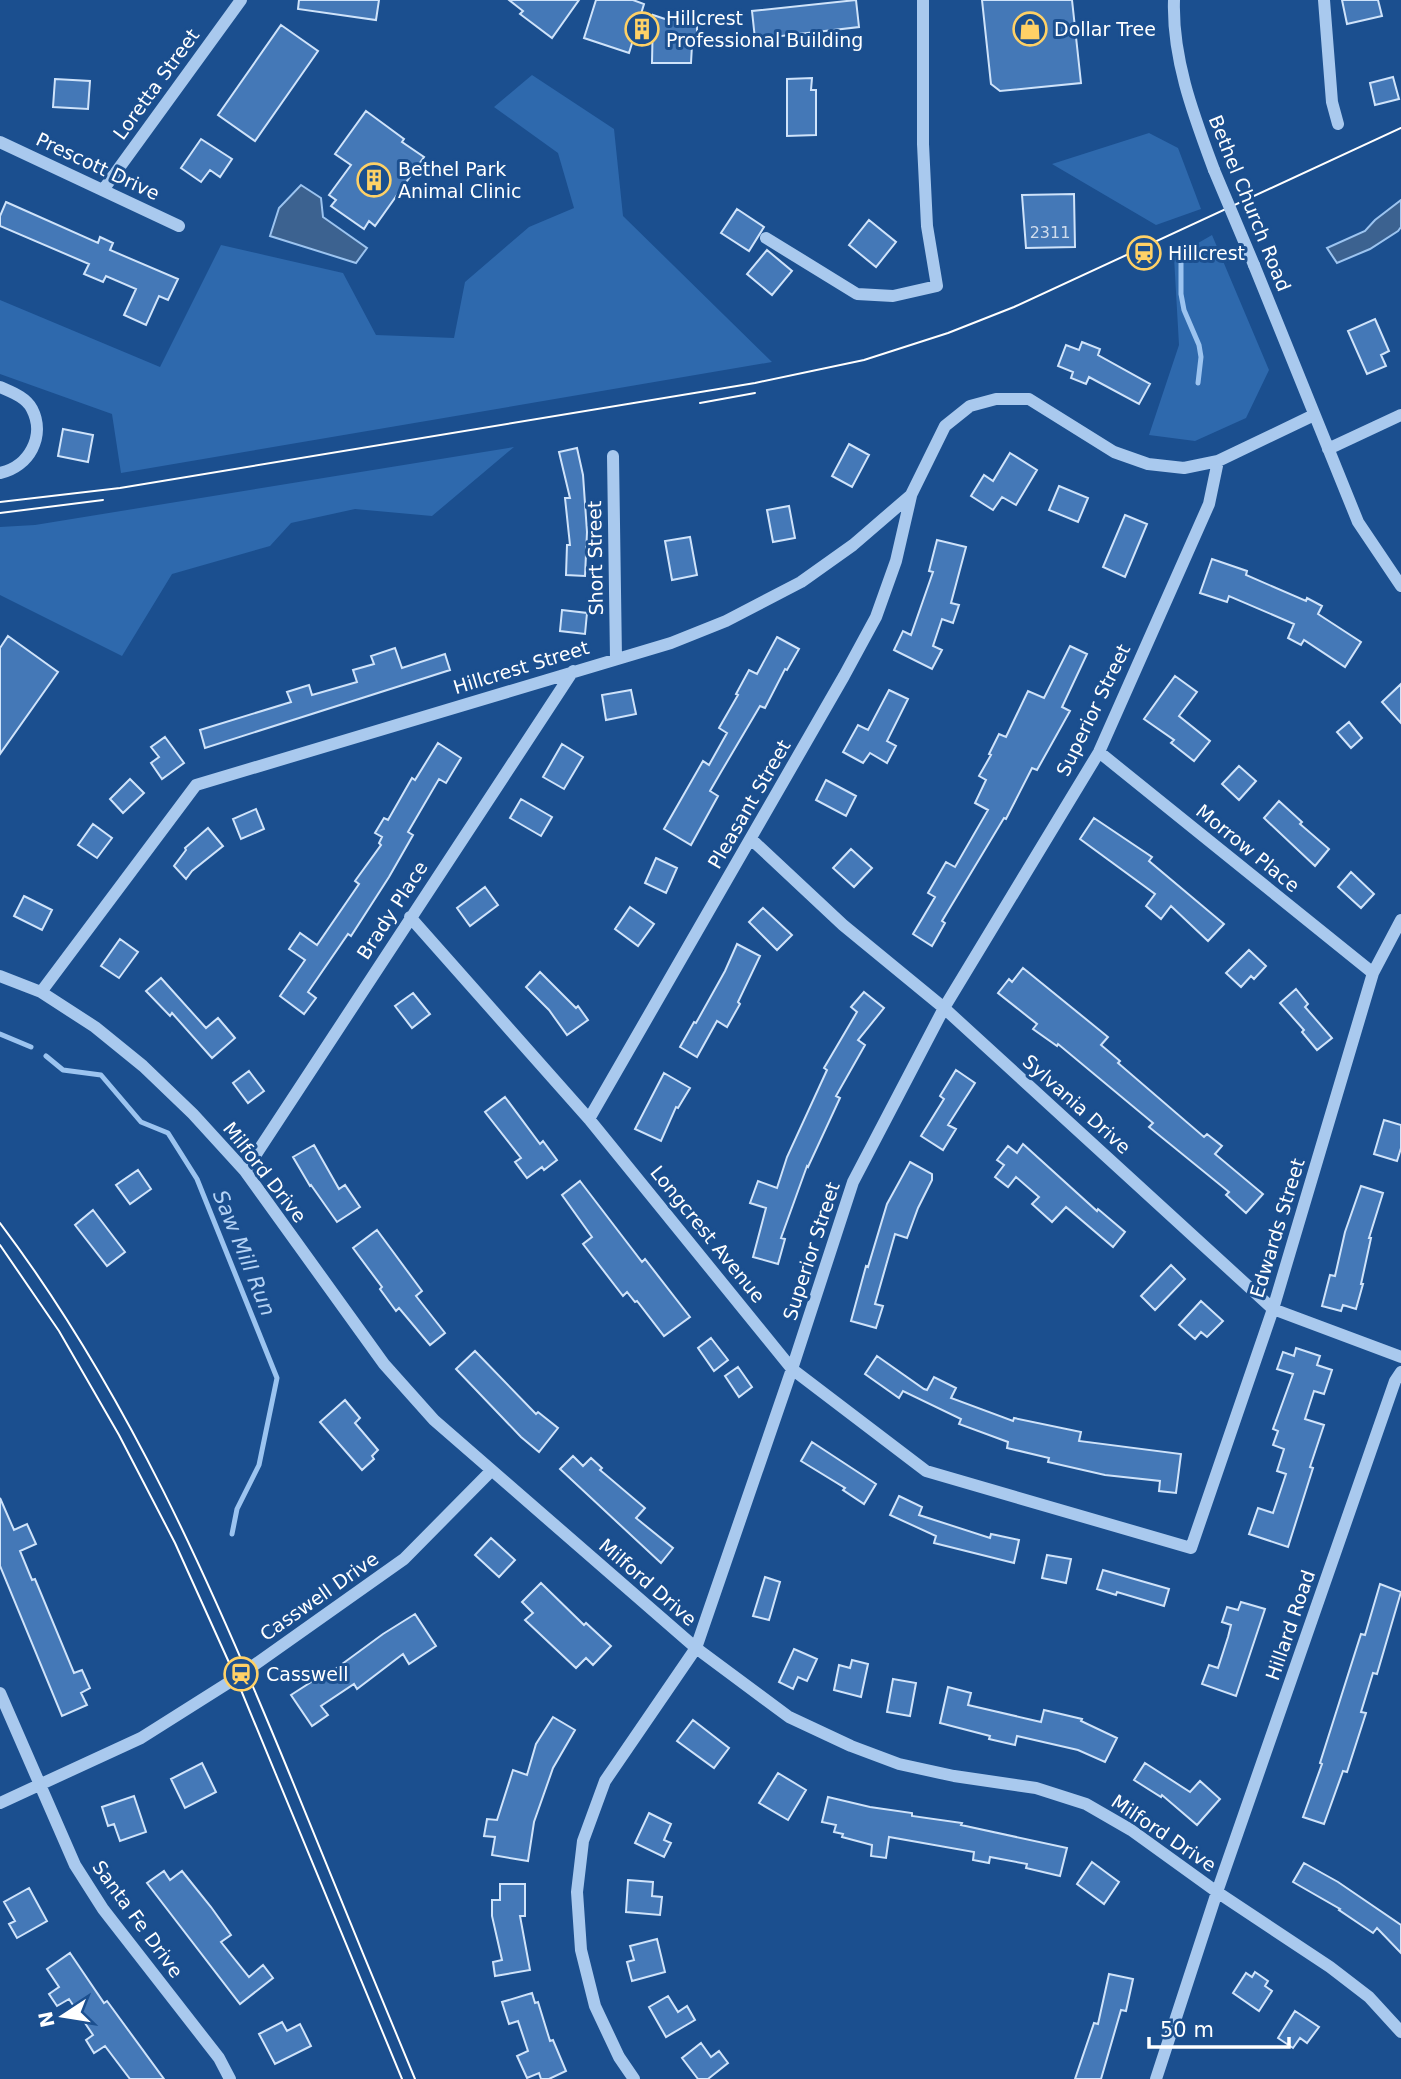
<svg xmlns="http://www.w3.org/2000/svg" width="1401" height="2079" viewBox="0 0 1401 2079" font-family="'DejaVu Sans',sans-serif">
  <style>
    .green { fill: #2e69ad }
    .water { fill: #3c6290; stroke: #9cc4f0; stroke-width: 2 }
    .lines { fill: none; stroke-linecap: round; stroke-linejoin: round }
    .stream { stroke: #9cc4f0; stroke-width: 5 }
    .building { fill: #4478b7; stroke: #cfe3fa; stroke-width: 2 }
    .minor { stroke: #a9c9ee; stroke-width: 12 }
    .tram { stroke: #fff; stroke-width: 2 }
    .minor-bridge { stroke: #a9c9ee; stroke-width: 12 }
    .labels { text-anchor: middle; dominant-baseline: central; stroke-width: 6; stroke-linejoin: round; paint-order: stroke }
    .number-label { font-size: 16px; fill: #d0dded }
    .poi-label { font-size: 19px; fill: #fff; stroke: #1b4f8f; text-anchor: start }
    .street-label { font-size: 19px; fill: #fff; stroke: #1b4f8f }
    .water-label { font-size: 21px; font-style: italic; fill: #b5d3f5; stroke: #1b4f8f }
  </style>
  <rect width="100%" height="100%" fill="#1b4f8f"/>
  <path class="green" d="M532 75 614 129 623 216 772 362 121 473 112 414 0 374V300L160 367 221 245 343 273 376 335 454 338 465 282 529 227 574 208 558 153 494 107Z
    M1149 133 1178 148 1201 209 1156 225 1052 164Z
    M1212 235 1269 370 1246 418 1195 441 1149 435 1179 345 1174 257Z
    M514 447 432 516 355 509 291 523 270 546 172 574 122 656 0 595V527L35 525Z"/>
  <path class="water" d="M301 185 321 198 323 217 367 248 356 263 270 236 279 208Z
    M1401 200V227L1398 231 1370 249 1337 263 1327 248 1365 231 1375 220Z"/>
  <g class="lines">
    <path class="stream" d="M1181 259V294L1184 310 1199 345 1201 357 1198 383
      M0 1034 31 1047
      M46 1056 63 1070 101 1075 141 1122 168 1133 197 1179 277 1378 259 1465 237 1509 232 1534"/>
  </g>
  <path class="building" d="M299 0H379L376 20 298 9Z
    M509 0H579L552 38 520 14 523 11Z
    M596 0H633L644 4 629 53 584 38Z
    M856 0 859 27 755 39 752 11Z
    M982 0H1072L1081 83 1000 91 991 84Z
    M1342 0H1378L1382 16 1347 24Z
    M653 15 665 19H697V44L692 45 691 63H652Z
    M281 25 318 51 255 141 218 115Z
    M1393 77 1399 99 1375 105 1370 83Z
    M812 78 811 90H816V135L787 136V79Z
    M55 79 90 81 88 109 53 107Z
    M366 111 404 139 402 142 424 157 375 226 369 221 364 229 331 206 336 200 329 195 351 165 335 154Z
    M201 139 232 159 220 177 210 170 201 182 181 168Z
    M1074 194 1075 247 1026 248 1022 195Z
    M6 202 98 243 100 237 113 243 110 250 178 279 168 300 159 296 146 325 124 315 136 289 106 276 103 282 84 274 89 264 0 226V216Z
    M737 209 764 227 749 251 721 233Z
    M869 220 896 242 876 267 849 245Z
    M767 250 792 271 772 295 747 274Z
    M1375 319 1389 351 1381 355 1386 366 1367 374 1348 331Z
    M1082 342 1100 349 1098 355 1150 384 1139 404 1089 377 1086 384 1071 378 1073 372 1058 366 1066 345 1079 350Z
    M63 429 93 435 88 462 58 456Z
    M849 444 869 455 852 487 832 476Z
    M577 448 583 475 587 532 585 576 566 575 567 545H570L565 498H570L559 452Z
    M1010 453 1037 470 1016 505 1002 497 993 510 971 496 984 475 993 481Z
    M1059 486 1088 498 1078 522 1049 510Z
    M789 506 795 538 773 542 767 510Z
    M1125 515 1147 524 1125 577 1103 567Z
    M690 537 697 575 672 580 665 541Z
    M937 540 966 547 951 603 959 605 953 623 942 619 933 646 942 650 932 669 894 650 903 631 911 635 933 572 929 571Z
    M1212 559 1247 571 1246 575 1306 601 1307 598 1322 606 1318 614 1361 642 1345 667 1304 640 1301 645 1288 638 1294 624 1229 596 1227 602 1200 593Z
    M562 610 587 613 585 634 560 631Z
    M8 636 58 672 0 754V648Z
    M777 637 799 649 787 670 785 669 765 708 760 706 721 772 710 791 718 796 691 845 664 829 703 761 709 765 727 733 719 728 738 695 736 694 749 670 757 674Z
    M1070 646 1087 654 1062 707 1070 711 1037 770 1032 768 1006 819 1004 818 942 921 945 923 932 946 913 934 935 897 928 893 946 862 955 867 988 810 975 803 986 780 979 776 991 755 989 754 999 734 1006 737 1028 691 1044 698Z
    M395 648 402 668 445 654 450 670 205 748 200 730 291 702 287 692 309 685 312 695 357 682 353 670 374 664 371 656Z
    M1175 676 1197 692 1179 716 1210 741 1194 761 1171 743 1174 740 1144 719Z
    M1401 684V723L1382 702Z
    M631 690 636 714 606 720 602 695Z
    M889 690 908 699 887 741 896 746 887 763 870 753 863 763 843 752 858 725 868 730Z
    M1349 722 1362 738 1351 748 1337 732Z
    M165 737 184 763 162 779 151 763 159 757 151 747Z
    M438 743 461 758 446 783 439 779 408 832 413 835 389 877 351 936 348 934 308 992 316 998 304 1014 280 996 305 960 289 949 300 933 317 945 359 884 355 881 381 845 379 843 382 837 375 833 384 818 388 820 412 778 415 780Z
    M562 744 583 757 564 789 543 777Z
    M1239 766 1256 781 1239 800 1222 784Z
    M130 779 144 793 123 813 110 799Z
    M826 780 856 796 846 816 816 800Z
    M521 799 552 817 541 836 510 818Z
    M1279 801 1302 822 1300 824 1329 849 1315 866 1264 818Z
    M256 809 264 829 241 839 233 819Z
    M1094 818 1152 857 1149 861 1224 924 1208 941 1171 906 1161 919 1146 906 1155 894 1080 839Z
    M93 824 112 838 97 858 78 845Z
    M208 828 223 846 192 871 186 879 174 866 186 850 185 848Z
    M851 849 872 868 854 887 833 868Z
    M656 858 677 868 666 893 645 883Z
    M1351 872 1374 894 1361 908 1338 887Z
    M485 887 498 905 470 926 457 908Z
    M24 896 52 910 42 930 14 916Z
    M630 907 654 924 638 946 615 929Z
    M763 908 792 935 777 950 749 922Z
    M120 939 138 952 119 978 101 966Z
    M737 944 760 956 738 1002 740 1004 727 1027 717 1021 697 1057 680 1047 694 1022 696 1023 725 971Z
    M1249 950 1266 966 1254 979 1251 976 1241 987 1226 973Z
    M1023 968 1108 1037 1101 1045 1120 1061 1118 1063 1204 1137 1207 1134 1222 1146 1215 1154 1263 1194 1246 1213 1226 1195 1229 1192 1149 1127 1153 1123 1058 1044 1057 1046 1033 1029 1037 1024 998 993 1009 979 1012 982Z
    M540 972 576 1008 578 1006 588 1020 567 1035 549 1010 526 987Z
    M161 978 206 1028 218 1018 235 1038 212 1058 172 1013 170 1016 146 991Z
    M1296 989 1308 1004 1305 1007 1332 1038 1317 1050 1302 1032 1304 1030 1280 1003Z
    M864 992 884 1008 858 1040 865 1045 836 1096 840 1098 808 1167 807 1166 781 1238 785 1239 778 1264 753 1257 766 1208 750 1203 758 1181 777 1188 787 1157 827 1070 824 1068 857 1012 851 1007Z
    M413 993 430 1014 412 1028 395 1006Z
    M956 1070 975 1083 948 1125 956 1129 943 1150 921 1136 944 1099 940 1096Z
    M249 1071 264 1091 248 1103 233 1083Z
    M664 1073 690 1088 678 1108 676 1107 661 1141 635 1129Z
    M505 1097 540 1144 543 1141 557 1160 544 1170 542 1167 527 1178 515 1162 521 1158 485 1112Z
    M1384 1120 1401 1125V1148L1397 1161 1374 1154Z
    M1023 1144 1097 1211 1098 1209 1125 1232 1113 1247 1066 1207 1052 1222 1032 1204 1039 1197 1016 1177 1008 1187 995 1177 1004 1165 997 1160 1008 1146 1017 1153Z
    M314 1145 339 1189 345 1185 360 1207 337 1222 311 1185 310 1186 293 1157Z
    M910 1162 932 1174V1180L918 1208 907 1238 895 1234 875 1304 883 1306 876 1328 851 1321 866 1266 868 1267 887 1204Z
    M138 1170 151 1189 130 1204 116 1185Z
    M580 1181 642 1262 645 1259 690 1317 664 1336 637 1301 635 1302 627 1292 623 1296 583 1244 592 1237 562 1195Z
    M1361 1186 1383 1193 1369 1238H1371L1361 1284H1363L1356 1309 1343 1305 1341 1311 1322 1306 1330 1275 1335 1276 1345 1232Z
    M93 1210 125 1252 107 1266 75 1225Z
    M377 1230 422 1291 416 1296 445 1333 430 1345 399 1308 396 1311 380 1289 382 1287 353 1248Z
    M1171 1265 1185 1279 1155 1310 1141 1296Z
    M1201 1301 1223 1321 1207 1337 1201 1332 1195 1339 1179 1325Z
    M711 1338 728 1360 714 1371 698 1348Z
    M1296 1348 1320 1356 1317 1365 1332 1370 1324 1394 1314 1391 1305 1419 1324 1425 1310 1467 1313 1468 1288 1547 1249 1534 1258 1508 1273 1513 1286 1474 1277 1471 1284 1449 1273 1445 1278 1431 1273 1429 1293 1374 1277 1369 1283 1352 1294 1356Z
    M475 1351 536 1414 538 1412 558 1428 539 1452 521 1437 456 1369Z
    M877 1356 924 1389 927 1390 934 1377 956 1388 951 1398 1013 1421 1014 1418 1081 1432 1079 1441 1181 1454 1176 1493 1159 1491 1160 1481 1105 1475 1048 1462 1049 1458 1007 1448 1008 1442 959 1424 961 1419 903 1391 899 1398 865 1374Z
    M738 1367 752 1387 739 1397 725 1376Z
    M345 1400 360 1418 355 1423 378 1450 372 1456 374 1459 362 1470 320 1422Z
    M812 1442 876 1484 864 1504 843 1490 845 1488 801 1461Z
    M573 1456 583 1466 591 1458 602 1468 600 1470 645 1508 636 1518 673 1548 661 1563 560 1469Z
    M899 1496 922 1507 919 1515 990 1538 991 1534 1019 1540 1014 1563 934 1543 936 1536 890 1515Z
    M0 1498 14 1530 27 1524 36 1544 20 1551 32 1580 35 1579 74 1673 82 1670 90 1688 81 1693 87 1705 62 1716 0 1566Z
    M491 1538 515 1560 499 1577 475 1555Z
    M1047 1555 1071 1559 1066 1583 1042 1578Z
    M1103 1570 1169 1589 1164 1606 1117 1592 1116 1595 1097 1589Z
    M765 1577 780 1582 769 1620 753 1616Z
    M541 1583 584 1625 586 1623 611 1646 593 1665 586 1658 576 1668 525 1620 533 1613 522 1602Z
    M1380 1584 1401 1592 1377 1674 1373 1673 1361 1712 1366 1713 1347 1772 1343 1771 1324 1824 1303 1817 1322 1764 1320 1763 1361 1634 1365 1635Z
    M1241 1602 1265 1609 1236 1696 1202 1684 1209 1665 1218 1668 1228 1637 1231 1625 1222 1622 1227 1607 1238 1610Z
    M415 1614 436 1646 409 1664 403 1654 357 1689 354 1684 321 1706 328 1715 312 1726 291 1695 322 1675 323 1678 383 1634Z
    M794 1649 817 1659 807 1681 798 1677 793 1689 779 1682Z
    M852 1660 868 1664 861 1697 834 1690 839 1665 850 1668Z
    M893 1679 916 1683 910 1716 887 1712Z
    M948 1687 971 1693 968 1705 1041 1722 1044 1710 1082 1719 1081 1721 1117 1738 1105 1762 1078 1750 1017 1736 1015 1745 989 1739 990 1736 940 1723Z
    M553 1717 575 1730 553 1768 534 1822 528 1861 492 1855 495 1837 484 1836 487 1819 497 1820 513 1770 527 1775 536 1744Z
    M693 1720 729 1748 714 1768 677 1741Z
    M202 1763 216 1792 185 1808 171 1779Z
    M1145 1763 1190 1792 1200 1781 1220 1799 1197 1825 1162 1795 1161 1797 1134 1780Z
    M778 1773 806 1790 788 1820 759 1803Z
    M134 1796 146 1832 120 1841 114 1824 108 1826 102 1807Z
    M828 1797 870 1807 912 1813V1816L962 1823 961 1825 1067 1848 1060 1876 1026 1868 1027 1864 990 1857 989 1863 973 1860 974 1852 889 1837 886 1858 871 1856 872 1845 842 1837 843 1834 834 1832 836 1825 822 1822Z
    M649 1813 671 1824 664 1840 671 1843 664 1857 635 1843Z
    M1092 1862 1119 1882 1104 1904 1077 1884Z
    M1304 1863 1338 1882 1401 1925V1953L1377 1928 1373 1933 1339 1910 1340 1909 1293 1882Z
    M164 1871 170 1880 182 1871 211 1907 231 1935 221 1942 249 1977 263 1965 273 1978 240 2004 147 1883Z
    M628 1880 653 1882 652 1896 662 1897 660 1915 626 1912Z
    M500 1884H525V1916H520L530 1970 495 1976 493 1962 502 1960 492 1916V1900H500Z
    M29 1888 47 1921 17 1938 9 1924 15 1921 4 1902Z
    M657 1939 665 1972 632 1981 627 1962 634 1960 630 1946Z
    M70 1953 104 2003 107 2001 164 2079H130L105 2046 94 2053 86 2040 93 2035 69 1999 57 2006 49 1994 59 1987 47 1969Z
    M1255 1972 1268 1981 1265 1986 1272 1991 1259 2011 1233 1993 1246 1973 1252 1977Z
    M1109 1974 1133 1979 1126 2011 1121 2010 1101 2079H1075L1094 2023 1098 2024Z
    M532 1993 535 2003 538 2002 550 2041 553 2040 566 2071 549 2079H541L539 2073 527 2078 517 2056 528 2051 518 2021 509 2024 502 2002Z
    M668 1996 678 2012 687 2006 695 2020 666 2037 649 2007Z
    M1295 2011 1319 2027 1307 2043 1300 2038 1293 2048 1278 2038Z
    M282 2022 287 2031 300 2024 311 2046 275 2064 259 2034Z
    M701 2043 711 2057 719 2051 728 2063 708 2079H698L682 2058Z"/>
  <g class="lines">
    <path class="minor" d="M1174 0C1172 59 1194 116 1214 170
      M1324 0 1332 102 1338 124
      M0 142 179 226
      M103 190 241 0
      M766 238 857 294 893 296 937 286 927 226 923 144V0
      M1254 265 1358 522 1401 586
      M0 387C11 392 26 397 32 409 46 436 29 467 0 473
      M1328 449 1401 415
      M613 456 616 658
      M1099 752 1373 973
      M751 839 843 925 944 1008 1273 1309 1401 1357
      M410 917 589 1119 792 1369 926 1471 1191 1548 1273 1309 1373 973 1401 920
      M0 976 41 992 95 1027 143 1066 193 1114 245 1171 384 1364 434 1420 696 1648 789 1717 851 1746 899 1764 954 1776 1036 1788 1086 1804 1131 1830 1217 1892 1330 1967 1369 1997 1401 2032
      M41 992 196 785 671 643 726 621 801 582 853 545 911 495 945 426 970 406 996 399H1029L1114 452 1148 464 1184 468 1218 461 1314 415
      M589 1119 844 676 876 617 896 561 911 496
      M245 1171 573 671
      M0 1693 75 1865 103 1909 219 2058 230 2079
      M0 1803 141 1738 236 1678 404 1559 491 1471
      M634 2079 619 2057 595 2006 581 1950 577 1892 583 1841 605 1781 696 1648 792 1369 853 1182 944 1008 1099 752 1209 504 1218 461
      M1156 2079 1217 1892 1395 1381 1401 1372"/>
    <path class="tram" d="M700 403 755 393
      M0 502 120 488 755 383 864 360 948 333 1014 307 1401 128
      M0 513 103 500
      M0 1223C126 1390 211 1583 290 1775 331 1876 373 1978 415 2079
      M0 1245 59 1331 119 1435 175 1543 236 1678 402 2079"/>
    <path class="minor-bridge" d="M1214 170 1254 265"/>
  </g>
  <defs>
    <symbol id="building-ring" viewBox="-11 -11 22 22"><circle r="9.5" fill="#1b4f8f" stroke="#ffd166" stroke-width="1.5"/><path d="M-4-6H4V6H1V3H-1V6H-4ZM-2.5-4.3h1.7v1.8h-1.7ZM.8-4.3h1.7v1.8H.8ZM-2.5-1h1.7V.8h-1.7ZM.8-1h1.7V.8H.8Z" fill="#ffd166"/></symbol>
    <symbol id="shop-ring" viewBox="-11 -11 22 22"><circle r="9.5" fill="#1b4f8f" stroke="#ffd166" stroke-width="1.5"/><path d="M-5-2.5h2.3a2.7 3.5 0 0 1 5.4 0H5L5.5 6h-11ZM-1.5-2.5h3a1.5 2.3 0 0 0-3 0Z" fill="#ffd166"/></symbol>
    <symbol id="station-ring" viewBox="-11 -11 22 22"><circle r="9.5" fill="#1b4f8f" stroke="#ffd166" stroke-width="1.5"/><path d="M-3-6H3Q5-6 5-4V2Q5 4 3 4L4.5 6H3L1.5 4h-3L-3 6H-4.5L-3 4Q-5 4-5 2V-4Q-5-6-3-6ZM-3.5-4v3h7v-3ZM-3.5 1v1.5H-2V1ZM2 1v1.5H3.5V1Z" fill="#ffd166"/></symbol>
  </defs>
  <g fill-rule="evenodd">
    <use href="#building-ring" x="623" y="10" width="38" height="38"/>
    <use href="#shop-ring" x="1011" y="10" width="38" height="38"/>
    <use href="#building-ring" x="355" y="161" width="38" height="38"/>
    <use href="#station-ring" x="1125" y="234" width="38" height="38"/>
    <use href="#station-ring" x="222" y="1655" width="38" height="38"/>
  </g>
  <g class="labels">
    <g class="number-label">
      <text x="1050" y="232">2311</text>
    </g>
    <g class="poi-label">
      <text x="666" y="18">Hillcrest<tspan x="666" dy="22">Professional Building</tspan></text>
      <text x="1054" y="29">Dollar Tree</text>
      <text x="398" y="169">Bethel Park<tspan x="398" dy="22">Animal Clinic</tspan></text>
      <text x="1168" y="253">Hillcrest</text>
      <text x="266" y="1674">Casswell</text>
    </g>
    <g class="street-label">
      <text transform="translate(156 84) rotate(-54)">Loretta Street</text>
      <text transform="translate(98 166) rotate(25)">Prescott Drive</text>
      <text transform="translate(1250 203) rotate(68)">Bethel Church Road</text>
      <text transform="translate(595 558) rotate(-91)">Short Street</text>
      <text transform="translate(521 667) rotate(-17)">Hillcrest Street</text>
      <text transform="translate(1093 710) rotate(-64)">Superior Street</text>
      <text transform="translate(749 804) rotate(-60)">Pleasant Street</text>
      <text transform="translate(1248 848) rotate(39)">Morrow Place</text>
      <text transform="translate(392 910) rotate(-57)">Brady Place</text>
      <text transform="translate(1077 1104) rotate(42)">Sylvania Drive</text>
      <text transform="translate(265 1172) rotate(52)">Milford Drive</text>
      <text transform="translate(1277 1228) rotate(-73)">Edwards Street</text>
      <text transform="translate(708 1234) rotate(51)">Longcrest Avenue</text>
      <text transform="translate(811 1251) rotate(-72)">Superior Street</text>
      <text transform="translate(648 1582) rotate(41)">Milford Drive</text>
      <text transform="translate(319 1596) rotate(-35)">Casswell Drive</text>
      <text transform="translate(1290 1625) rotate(-71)">Hillard Road</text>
      <text transform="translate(1164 1833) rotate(34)">Milford Drive</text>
      <text transform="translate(138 1919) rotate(54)">Santa Fe Drive</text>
    </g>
    <g class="water-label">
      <text transform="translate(244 1253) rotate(68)">Saw Mill Run</text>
    </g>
  </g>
  <g transform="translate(63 2016) rotate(258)" stroke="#1b4f8f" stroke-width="5" paint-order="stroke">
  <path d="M0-5L12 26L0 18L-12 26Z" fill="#ffffff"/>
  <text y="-10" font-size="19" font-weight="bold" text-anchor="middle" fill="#ffffff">N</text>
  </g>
  <path d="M1149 2037v10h140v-10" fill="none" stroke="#ffffff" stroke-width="3.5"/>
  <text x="1160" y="2037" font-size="21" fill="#ffffff" stroke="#1b4f8f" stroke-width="5" paint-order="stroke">50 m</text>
</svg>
